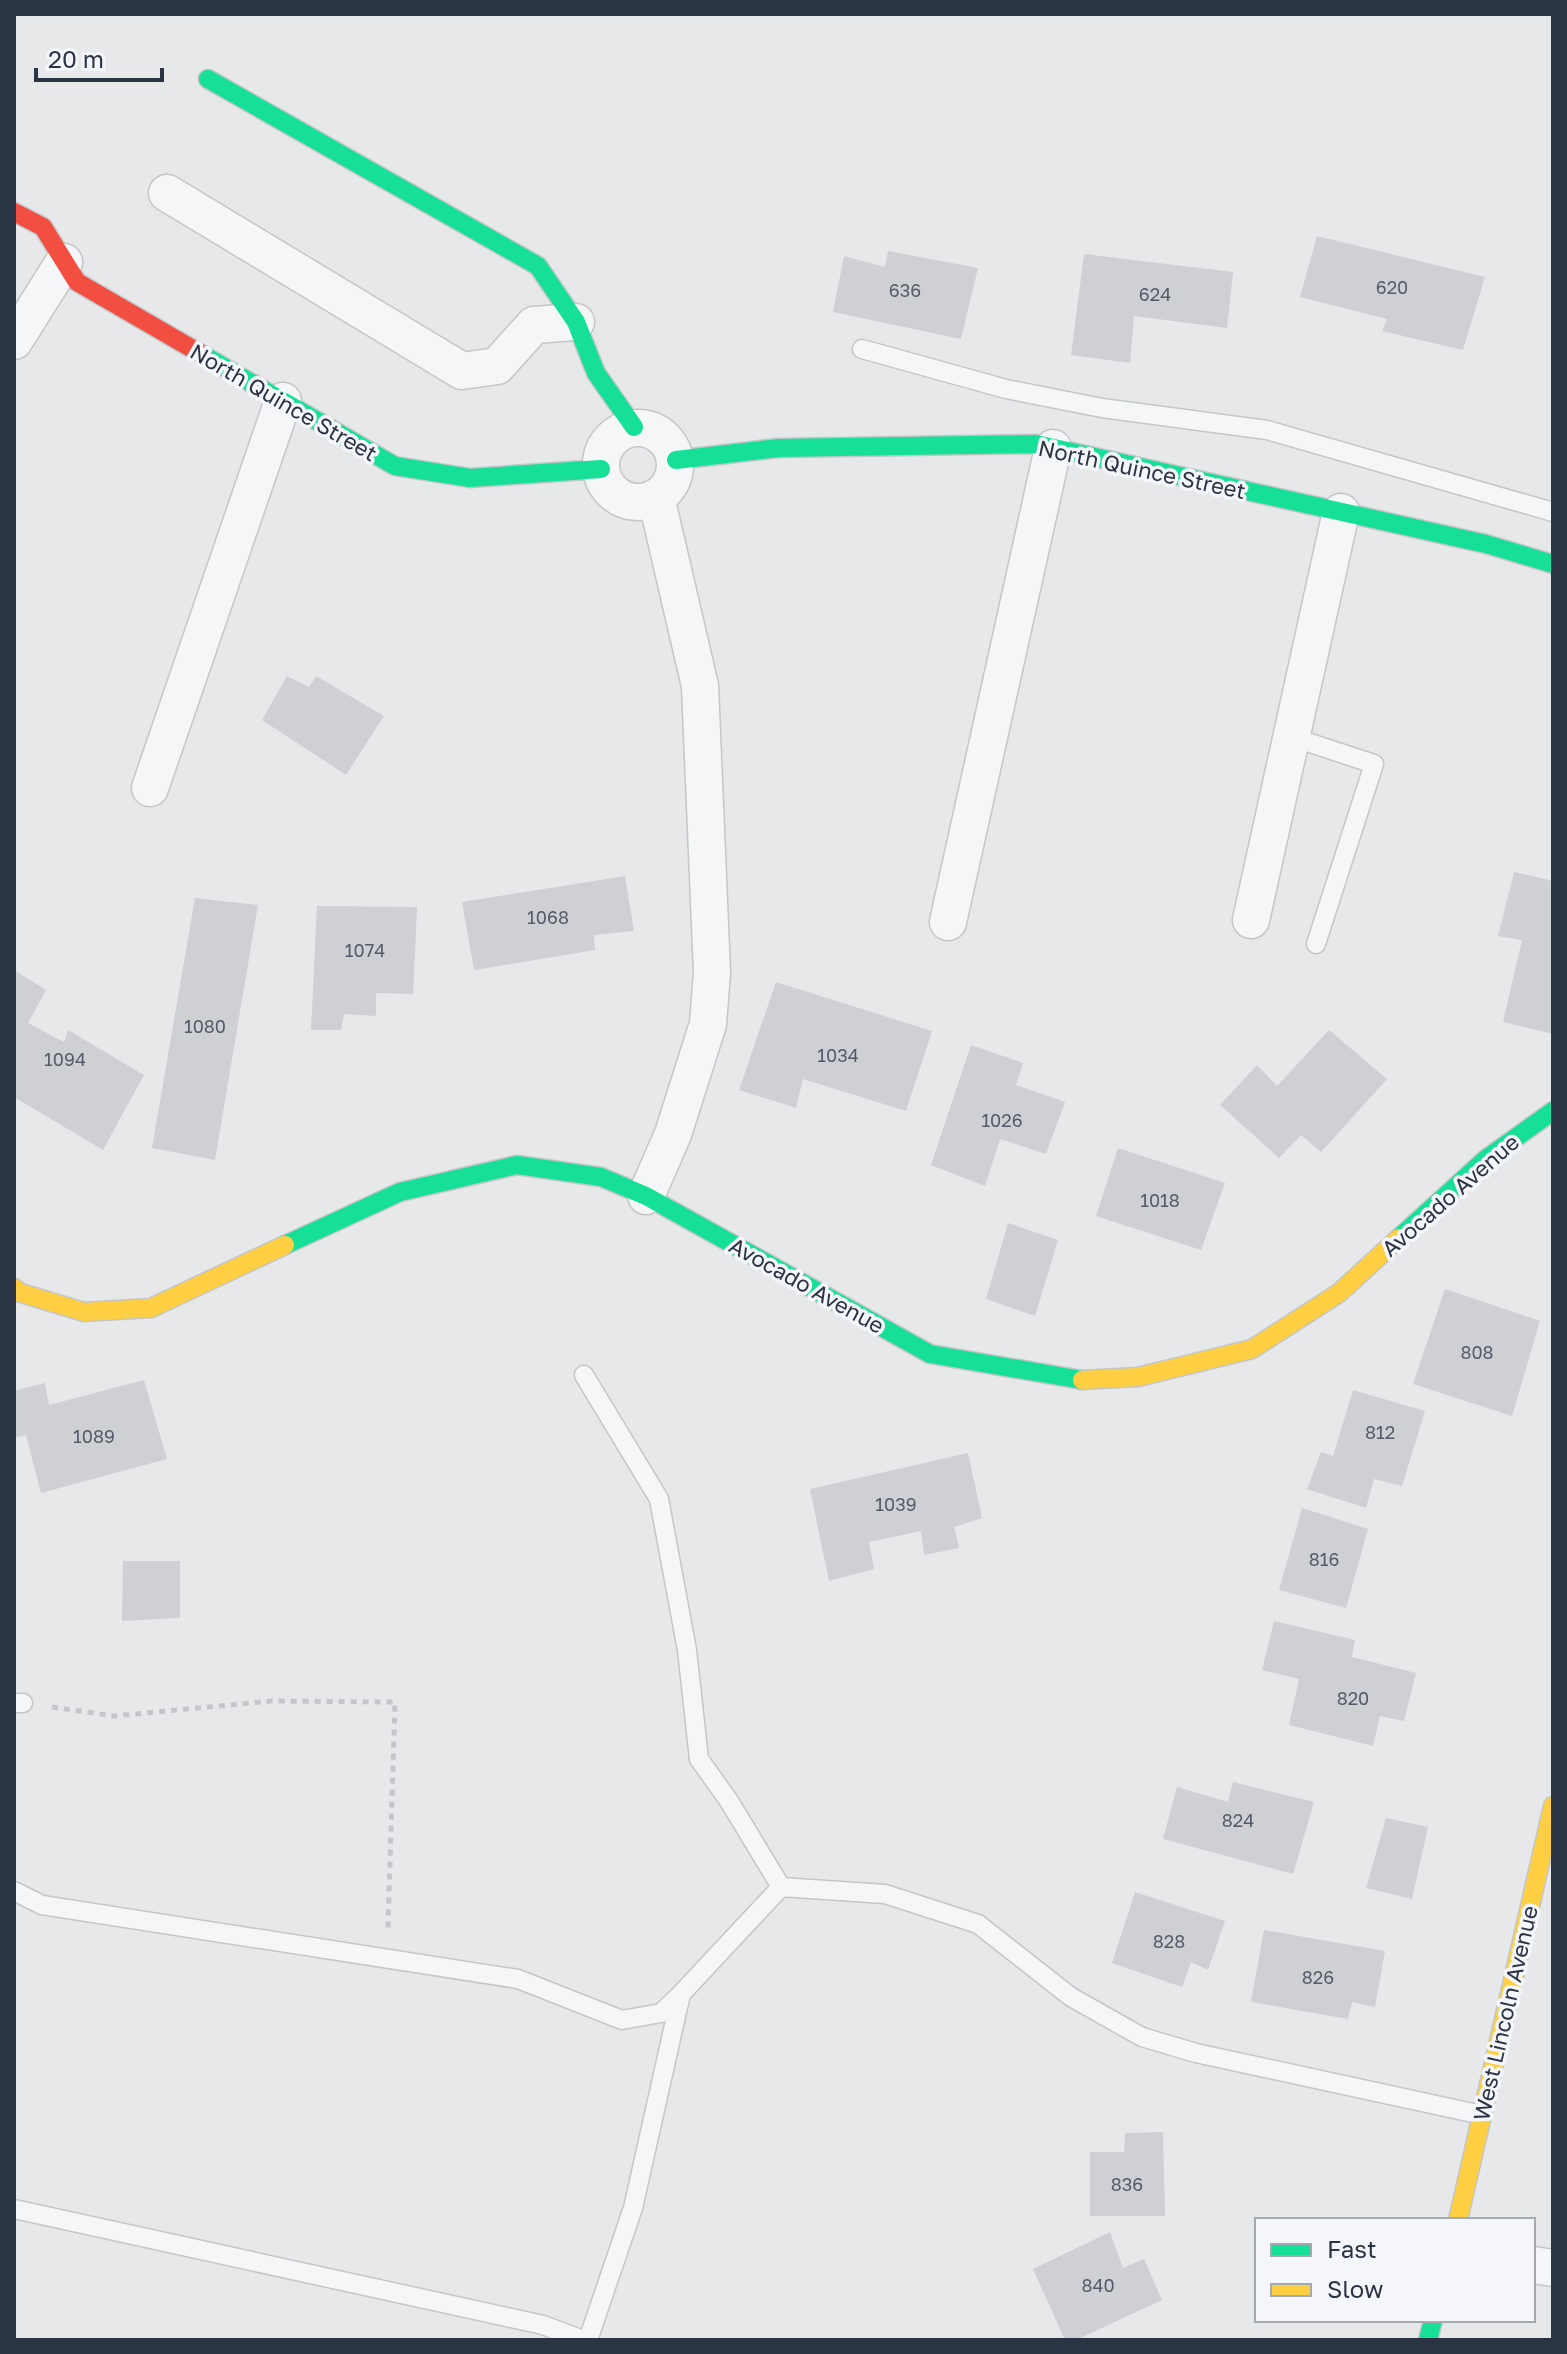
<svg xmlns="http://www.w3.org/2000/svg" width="1567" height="2354" viewBox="0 0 1567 2354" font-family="'Golos Text',sans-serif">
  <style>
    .building { fill: #ced0d3 }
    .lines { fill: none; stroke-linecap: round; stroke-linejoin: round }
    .lane-casing { stroke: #c4c6c8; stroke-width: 21 }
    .street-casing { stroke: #c4c6c8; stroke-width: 39 }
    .fast-casing { stroke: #c4c6c8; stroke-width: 21 }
    .slow-casing { stroke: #c4c6c8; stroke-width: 21 }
    .jam-casing { stroke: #c4c6c8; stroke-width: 21 }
    .path { stroke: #c5c6ca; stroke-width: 5; stroke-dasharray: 6 6; stroke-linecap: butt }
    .lane { stroke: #f5f6f7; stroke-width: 18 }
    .street { stroke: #f5f6f7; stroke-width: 36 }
    .fast { stroke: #16e098; stroke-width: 18 }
    .slow { stroke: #ffcf43; stroke-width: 18 }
    .jam { stroke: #f24e42; stroke-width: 18 }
    .labels { text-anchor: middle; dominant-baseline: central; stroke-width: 7; stroke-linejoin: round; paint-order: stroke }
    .number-label { font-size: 18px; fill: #545c69 }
    .street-label { font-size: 22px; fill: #2b3445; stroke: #f4f6f9 }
  </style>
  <rect width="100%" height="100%" fill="#e6e8ea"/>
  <path class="building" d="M1317 236 1485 277 1463 350 1382 331 1387 319 1300 297Z
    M888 251 978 268 961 339 833 312 844 256 885 267Z
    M1084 254 1233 272 1227 328 1134 316 1130 363 1071 355Z
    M287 676 309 687 316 676 384 716 346 775 262 720Z
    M1514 872 1553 881V1034L1503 1022 1522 940 1498 936Z
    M625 876 634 931 594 935 595 950 474 970 462 902Z
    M195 898 258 905 215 1160 152 1148Z
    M317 906 417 907 413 994 376 993V1016L344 1014 341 1030H311Z
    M14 970 46 990 28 1023 64 1042 68 1030 144 1075 103 1150 14 1097Z
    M776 982 932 1031 906 1111 803 1079 796 1108 739 1090Z
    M1329 1030 1387 1079 1321 1152 1301 1135 1279 1158 1220 1105 1257 1065 1277 1086Z
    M971 1045 1023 1063 1016 1085 1065 1102 1046 1154 1000 1139 985 1186 931 1165Z
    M1118 1148 1225 1183 1201 1250 1096 1216Z
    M1008 1223 1058 1240 1035 1316 986 1299Z
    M1445 1289 1540 1321 1512 1416 1413 1384Z
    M144 1380 167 1459 41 1493 26 1435 14 1438V1391L45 1383 49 1405Z
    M1353 1390 1425 1411 1402 1486 1374 1479 1366 1508 1307 1489 1321 1452 1333 1456Z
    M968 1453 982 1518 954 1527 959 1548 924 1555 921 1531 869 1542 874 1569 829 1581 810 1489Z
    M1302 1508 1368 1529 1346 1608 1279 1590Z
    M123 1561H180V1618L122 1621Z
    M1274 1621 1355 1640 1352 1657 1416 1673 1404 1721 1380 1716 1373 1746 1289 1725 1299 1679 1262 1670Z
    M1233 1782 1314 1802 1293 1874 1163 1839 1177 1787 1228 1802Z
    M1386 1818 1428 1827 1412 1899 1366 1888Z
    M1135 1892 1225 1921 1208 1970 1191 1962 1182 1987 1112 1963Z
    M1264 1930 1385 1951 1375 2007 1352 2002 1348 2019 1251 2002Z
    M1163 2132 1165 2216H1090V2152H1124L1125 2133Z
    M1110 2232 1123 2268 1144 2259 1162 2300 1076 2340H1065L1033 2269Z"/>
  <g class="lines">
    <defs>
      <path id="lane" d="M862 349 1006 389 1102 408 1267 430 1553 512
        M1292 737 1374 764 1316 944
        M584 1375 659 1499 687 1650 699 1759 729 1801 781 1887 681 1994 633 2208 588 2340
        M14 1703H23
        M781 1887 885 1894 978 1924 1071 1997 1142 2037 1196 2053 1482 2115
        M14 1891 42 1905 518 1979 622 2020 661 2013 681 1994
        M14 2209 543 2325 583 2340"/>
      <path id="street" d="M167 193 462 371 497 366 534 325 576 322
        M14 341 64 262
        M601 465a37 37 0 1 1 74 0a37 37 0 1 1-74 0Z
        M150 788 283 401
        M1251 920 1341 512
        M948 922 1053 448
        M646 1196 673 1134 708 1024 712 972 700 686 656 497
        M1533 2265 1553 2268"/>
      <path id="fast" d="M208 79 538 266 576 322 596 373 634 427
        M203 355 395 466 470 478 601 469
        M676 460 778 448 1036 444 1486 544 1553 564
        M1399 1238 1486 1159 1553 1111
        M285 1245 400 1192 517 1165 601 1177 646 1196 930 1354 1082 1380
        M1428 2340 1433 2320"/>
      <path id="slow" d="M14 1288 21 1293 84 1312 151 1308 285 1245
        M1082 1380 1138 1377 1252 1349 1339 1293 1399 1238
        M1458 2220 1553 1806"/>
      <path id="jam" d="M14 212 43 227 77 282 203 355"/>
    </defs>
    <use href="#lane" class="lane-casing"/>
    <use href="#street" class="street-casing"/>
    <use href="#fast" class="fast-casing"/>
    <use href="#slow" class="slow-casing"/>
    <use href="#jam" class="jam-casing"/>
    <path class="path" d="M52 1707 114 1716 271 1701 395 1702 388 1928"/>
    <use href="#lane" class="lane"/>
    <use href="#street" class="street"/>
    <use href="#fast" class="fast"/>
    <use href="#slow" class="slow"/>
    <use href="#jam" class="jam"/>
  </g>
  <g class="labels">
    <g class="number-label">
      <text x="1392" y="287">620</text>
      <text x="905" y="290">636</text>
      <text x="1155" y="294">624</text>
      <text x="548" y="917">1068</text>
      <text x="365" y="950">1074</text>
      <text x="205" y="1026">1080</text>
      <text x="838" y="1055">1034</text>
      <text x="65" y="1059">1094</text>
      <text x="1002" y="1120">1026</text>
      <text x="1160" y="1200">1018</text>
      <text x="1477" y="1352">808</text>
      <text x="1380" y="1432">812</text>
      <text x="94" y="1436">1089</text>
      <text x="896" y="1504">1039</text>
      <text x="1324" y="1559">816</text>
      <text x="1353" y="1698">820</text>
      <text x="1238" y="1820">824</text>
      <text x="1169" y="1941">828</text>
      <text x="1318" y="1977">826</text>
      <text x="1127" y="2184">836</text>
      <text x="1098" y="2285">840</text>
    </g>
    <g class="street-label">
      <text transform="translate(284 402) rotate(30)">North Quince Street</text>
      <text transform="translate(1142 469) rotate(12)">North Quince Street</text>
      <text transform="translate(1450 1195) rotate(-41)">Avocado Avenue</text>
      <text transform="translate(807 1285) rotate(29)">Avocado Avenue</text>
      <text transform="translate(1505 2013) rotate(-77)">West Lincoln Avenue</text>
    </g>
  </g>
  <rect width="1567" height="2354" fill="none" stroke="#2b3445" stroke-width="32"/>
  <rect x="1255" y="2218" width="280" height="104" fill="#f4f6f9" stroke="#a4a8b1" stroke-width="2"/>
  <rect x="1271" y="2244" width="40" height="12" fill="#16e098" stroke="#a4a8b1" stroke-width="2"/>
  <text x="1327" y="2258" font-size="24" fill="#2b3445">Fast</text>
  <rect x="1271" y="2284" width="40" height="12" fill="#ffcf43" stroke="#a4a8b1" stroke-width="2"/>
  <text x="1327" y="2298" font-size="24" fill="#2b3445">Slow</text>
  <path d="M36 68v12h126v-12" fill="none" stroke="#2b3445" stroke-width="4"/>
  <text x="48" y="68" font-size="24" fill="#2b3445" stroke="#f4f6f9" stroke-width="6" paint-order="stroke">20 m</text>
</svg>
